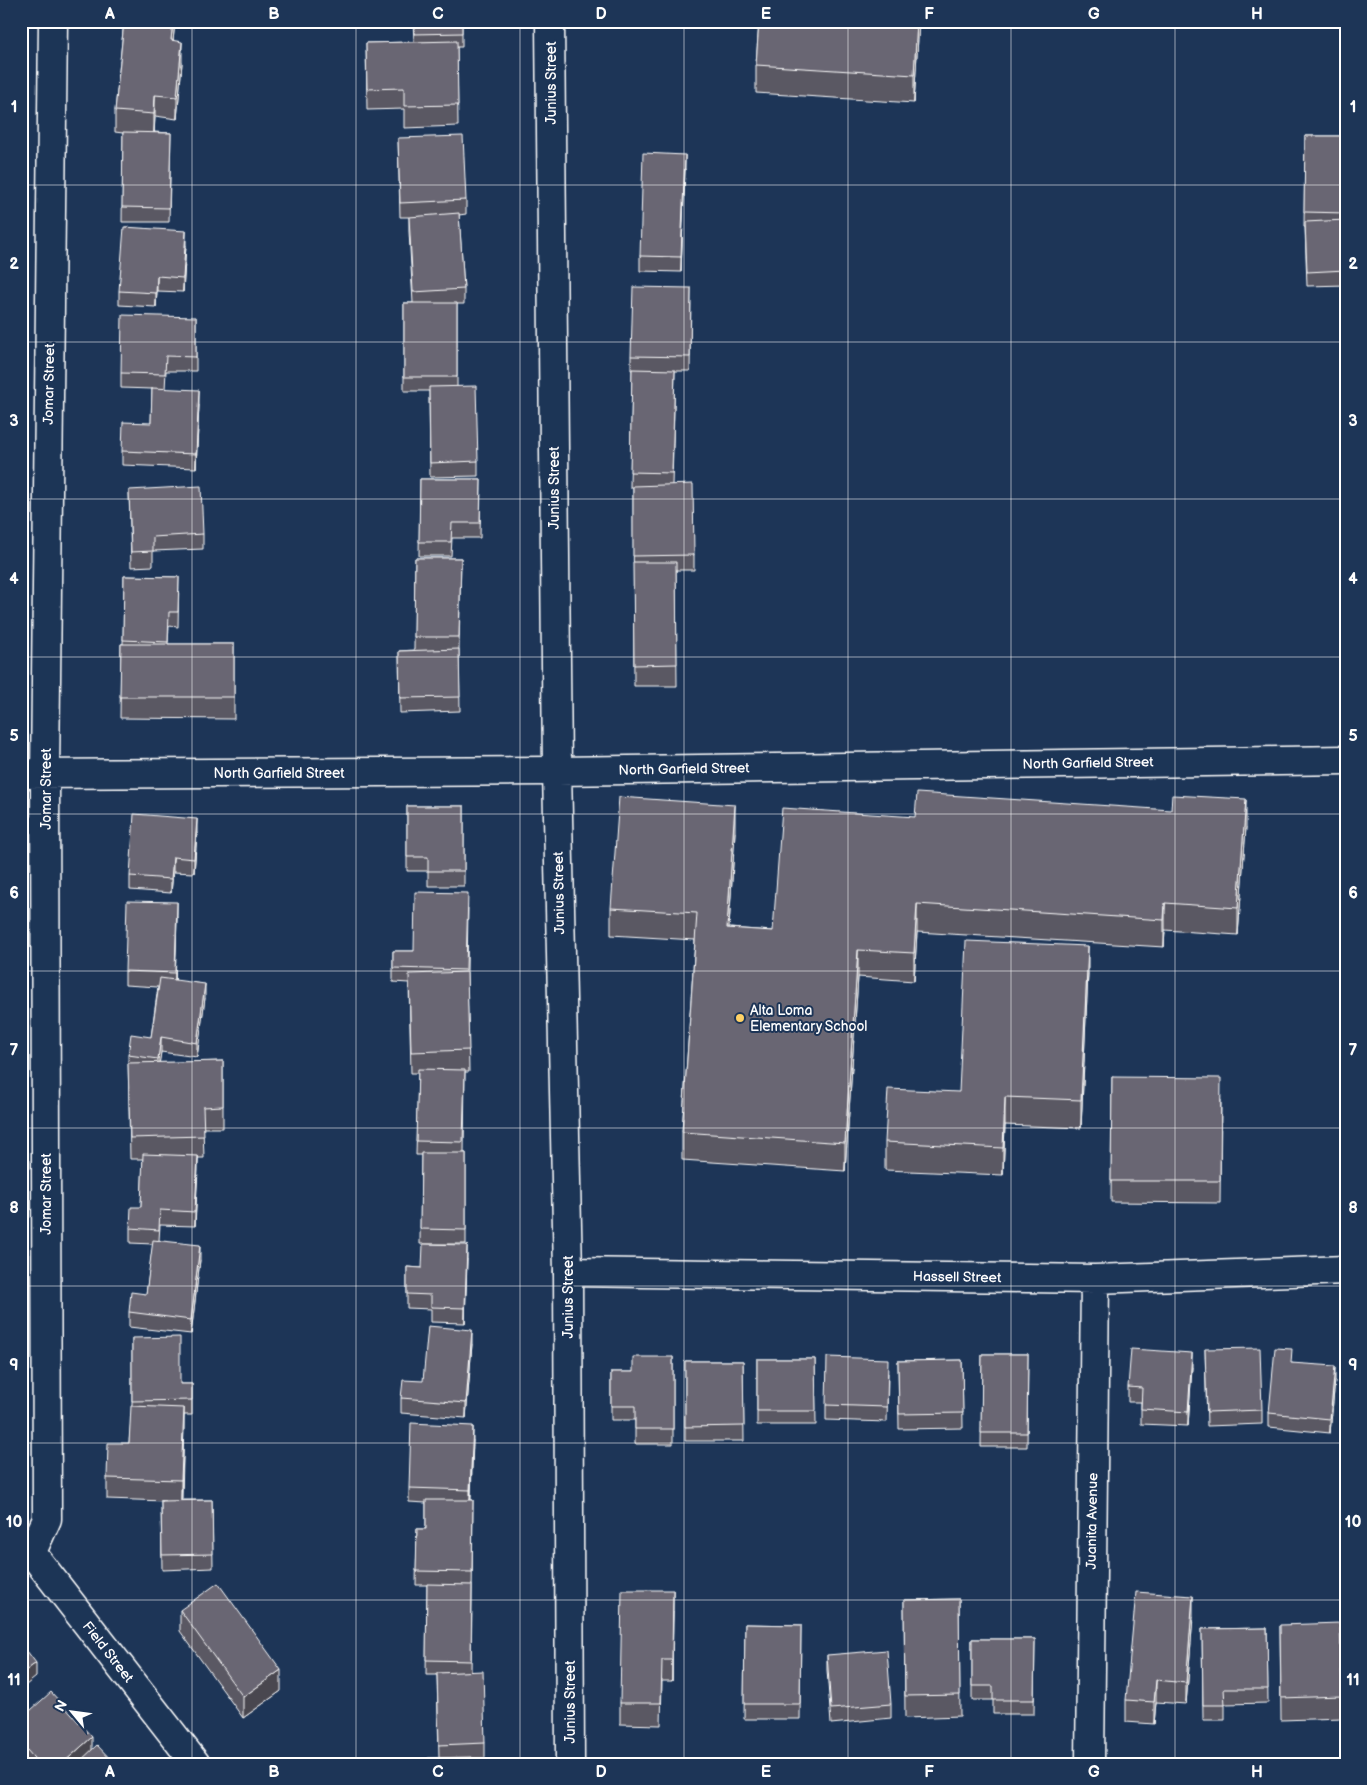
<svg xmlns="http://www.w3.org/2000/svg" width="1367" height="1785" viewBox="0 0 1367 1785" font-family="'Balsamiq Sans',sans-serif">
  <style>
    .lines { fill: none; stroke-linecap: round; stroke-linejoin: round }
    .minor-casing { stroke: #fff; stroke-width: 31 }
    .tertiary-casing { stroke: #fff; stroke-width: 31 }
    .minor { stroke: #1d3557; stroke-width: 28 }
    .tertiary { stroke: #1d3557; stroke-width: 28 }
    .wall { fill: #5a5863; stroke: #fff }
    .shaded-wall { fill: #4a4750; stroke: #fff }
    .building { fill: #696673; stroke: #fff }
    .grid { fill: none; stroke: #fff; stroke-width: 1; stroke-opacity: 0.55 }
    .poi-dot { fill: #ffd166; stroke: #1d3557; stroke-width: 2 }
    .labels { text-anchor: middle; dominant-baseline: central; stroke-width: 4; stroke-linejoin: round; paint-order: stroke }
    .street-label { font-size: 14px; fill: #fff; stroke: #1d3557 }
    .poi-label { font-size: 14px; fill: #fff; stroke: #1d3557; text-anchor: start }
    .neatline { fill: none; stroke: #fff; stroke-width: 2 }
    .grid-label { font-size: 16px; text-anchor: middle; font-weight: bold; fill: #fff }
  </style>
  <rect width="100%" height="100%" fill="#1d3557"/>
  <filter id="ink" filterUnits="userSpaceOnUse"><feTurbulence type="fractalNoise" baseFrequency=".02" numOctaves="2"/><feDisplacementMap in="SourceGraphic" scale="10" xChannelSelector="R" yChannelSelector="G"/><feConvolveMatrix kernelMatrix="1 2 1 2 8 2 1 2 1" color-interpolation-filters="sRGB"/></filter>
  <g filter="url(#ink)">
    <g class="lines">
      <defs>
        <path id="minor" d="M21 774 557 771
          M568 1272 1095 1279 1346 1270
          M21 1539 196 1764
          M31 1554 47 1519 45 775 53 21
          M1090 1764 1095 1279"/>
        <path id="tertiary" d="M550 21 557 771 568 1272 570 1764
          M557 771 1346 760"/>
      </defs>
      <use href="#minor" class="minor-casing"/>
      <use href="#tertiary" class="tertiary-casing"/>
      <use href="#minor" class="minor"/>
      <use href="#tertiary" class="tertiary"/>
    </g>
    <path class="wall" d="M124 21H175L173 41 182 63 177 119 155 116 154 132 171 133 169 222H122L123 133 115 132V111Z
      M413 21H462V47H457L458 126 404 128V109L367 110 366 43 414 42Z
      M759 21H919L914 103 756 93V65Z
      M1305 136H1346V285L1307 286 1305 227H1304Z
      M398 138 466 200V214L459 215 464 289V304H457V386L478 461V476L430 477 429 391H404V303H413L409 231V217H400Z
      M685 169 681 272 640 271V256Z
      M186 245 183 292 157 291 156 307 119 305V291Z
      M691 288 690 371H675L672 485 694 555V570H676L677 686H634L633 487H630L632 370H631V356Z
      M196 317V371H166L165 389 199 405 196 468 122 465V451L151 423 152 389 121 388V373Z
      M420 479H481L480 538H452L451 556H419Z
      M129 490 203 534V549L153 551V566L131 567Z
      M415 558H461L459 650 460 711 400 713 399 651 414 650Z
      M124 576 179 577 178 627 169 626 168 644H234V719L120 718 121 644H123Z
      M407 806H464V886H428V871H407Z
      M915 817 1246 827 1238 935 1165 930 1164 947 917 932 914 981 858 977 845 1171 682 1160V1132L695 940 611 935V908L735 832 729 928 773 931Z
      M197 833 194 873 173 872 171 893 130 890V876Z
      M468 908 467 972 469 1072H465L464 1153H466V1244H420L421 1155H416L418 1073H411L409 983 393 982V951H414Z
      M177 917 175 980 205 998 197 1057 161 1052 159 1063 223 1061V1128H203L204 1158H198L195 1226 160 1225 159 1240 200 1260 191 1334 129 1327V1312L146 1294 153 1244 130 1243V1228L141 1207 143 1159H130L128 1055 151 1037 158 987 125 985V971Z
      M1088 973 1081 1128 1005 1125 1003 1175 885 1170V1142L959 1092Z
      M1112 1077 1221 1100 1220 1203 1111 1202Z
      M467 1259 465 1323 431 1322V1309L407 1308V1267L422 1268Z
      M132 1338 180 1384H192V1415H184L182 1500H212L213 1568 162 1570 161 1501H165L107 1499V1478L129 1443 132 1406Z
      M472 1344 466 1418 401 1413V1398Z
      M1205 1349 1262 1410V1424L1207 1426Z
      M1346 1352V1401H1345Z
      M982 1354H1028L1027 1447H981Z
      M673 1357V1444H635V1420H611V1372H633Z
      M757 1359H815L816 1425H757Z
      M962 1360 963 1428 899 1429 898 1361Z
      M685 1361H743L744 1441H685Z
      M1292 1363 1335 1380 1330 1433 1269 1427V1413Z
      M1192 1367 1188 1426 1141 1424V1402H1128V1387Z
      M888 1373 887 1422 826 1420V1405Z
      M473 1440 471 1500H473L472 1599 471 1671 485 1743V1758H439L437 1675H426L427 1585H416L417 1529H426V1503L409 1502V1488Z
      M959 1599 960 1716 905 1718 904 1600Z
      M180 1610 281 1691 243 1718 180 1631Z
      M673 1612 672 1681H662L661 1725 620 1724V1703Z
      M1193 1617 1186 1704 1156 1702 1154 1724 1126 1722V1700Z
      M745 1624 801 1625 800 1719H744Z
      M1280 1625 1342 1696V1718L1281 1720Z
      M1267 1628 1268 1703 1225 1704V1720H1203L1202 1629Z
      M972 1639H1035L1034 1714H993V1700H972Z
      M827 1655 891 1704V1718L831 1724 827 1670Z
      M21 1719 92 1750 115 1764H27L21 1758Z"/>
    <path class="shaded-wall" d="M173 21H175L171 62V40Z
      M917 21H919L914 103V75Z
      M182 42V63L177 119V97Z
      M155 95V116L154 136V114Z
      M685 155V169L681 272V257Z
      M186 231V245L183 292V278Z
      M157 276V291L156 307V293Z
      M199 390V405L196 468V454Z
      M1246 799V827L1238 935V908Z
      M735 805V832L727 956V928Z
      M197 819V833L194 873V859Z
      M173 857V872L171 893V879Z
      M177 902V917L175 988V973Z
      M1165 903V930L1164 947V920Z
      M917 904V932L914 981V953Z
      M1088 946V973L1081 1128V1100Z
      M858 950V977L845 1171V1143Z
      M205 984V998L197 1057V1043Z
      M161 1037V1052L158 1073V1059Z
      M1005 1097V1125L1003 1175V1148Z
      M198 1156V1170L195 1226V1212Z
      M200 1245V1260L191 1334V1320Z
      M467 1245V1259L465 1323V1308Z
      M472 1330V1344L466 1418V1403Z
      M1192 1353V1367L1188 1426V1412Z
      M1335 1366V1380L1330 1433V1419Z
      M184 1408V1430L181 1501V1480Z
      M473 1426V1440L470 1505V1490Z
      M673 1590V1612L672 1681V1660Z
      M1193 1596V1617L1186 1704V1683Z
      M36 1663V1677L21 1689V1674Z
      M281 1670V1691L243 1718V1697Z
      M1156 1680V1702L1154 1724V1702Z
      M92 1737V1752L78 1764H62Z"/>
    <path class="building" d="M124 21H173L171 40 182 42 177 97 155 95 154 114 115 111Z
      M414 21H462V33L414 34Z
      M759 21H917L914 75 756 65Z
      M457 41 458 105 404 106V88L367 89 366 43Z
      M123 132 171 133 169 208 122 207Z
      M463 136 466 200 400 203 398 138Z
      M1305 136H1346V213L1304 212Z
      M643 153 685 155 681 257 640 256Z
      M459 213 464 289 413 292 409 217Z
      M1346 220V270L1307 272 1305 222Z
      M124 227 186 231 183 278 157 276 156 293 119 291Z
      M633 287 691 288 690 357 631 356Z
      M404 303H457V377H404Z
      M122 315 196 317V357L166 356 165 374 121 373Z
      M632 369 675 370 672 473 630 472Z
      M476 386 478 461 430 463 429 387Z
      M152 388 199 390 196 454 122 451 123 422 151 423Z
      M420 479H481L480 523H452L451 542H419Z
      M693 484 694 555 633 556V486Z
      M201 486 203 534 153 537V551L131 552 129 490Z
      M415 558H461L459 637H414Z
      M633 562H676L677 664 634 665Z
      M124 576 179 577 178 612H169L168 642 123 640Z
      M121 644H234V697H120Z
      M459 649 460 697 400 698 399 651Z
      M917 793 1171 810 1172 795 1246 799 1238 908 1165 903 1164 920 917 904 914 953 858 950 845 1143 682 1132 697 913 611 908 619 797 735 805 727 928 773 931 782 808 915 817Z
      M407 806H464V871H428V857H407Z
      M134 814 197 819 194 859 173 857 171 879 130 876Z
      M415 892 468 893 466 970 393 968V951H414Z
      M127 901 177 902 175 973 125 971Z
      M966 941 1088 946 1081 1100 1005 1097 1003 1148 885 1142 888 1089 959 1092Z
      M467 972 469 1050 411 1052 409 974Z
      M160 978 205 984 197 1043 161 1037 158 1059 128 1055 131 1034 151 1037Z
      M223 1061V1106L203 1107 204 1136 130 1138 128 1063Z
      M418 1069 465 1070 463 1142 416 1141Z
      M1112 1077 1221 1078 1220 1181H1111Z
      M421 1153H466V1230L420 1229Z
      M143 1154 198 1156 195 1212 160 1210 159 1230 130 1228 131 1207H141Z
      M153 1240 200 1245 191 1320 129 1312 131 1292 146 1294Z
      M423 1244 467 1245 465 1308 431 1307V1295L407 1294V1267L422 1268Z
      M428 1326 472 1330 466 1403 401 1398 403 1380 423 1381Z
      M180 1337V1384H192V1400L132 1401V1338Z
      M1260 1348 1262 1410 1207 1412 1205 1349Z
      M1275 1348 1292 1349 1291 1363 1335 1366 1330 1419 1269 1413Z
      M1131 1349 1192 1353 1188 1412 1141 1409 1142 1388 1128 1387Z
      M1346 1352V1386H1345Z
      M982 1354H1028L1027 1433H981Z
      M633 1357H673V1429H635V1406H611V1372H633Z
      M827 1357 888 1359 887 1407 826 1405Z
      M757 1359H815L816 1411H757Z
      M962 1360 963 1413 899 1414 898 1361Z
      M685 1361H743L744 1426 685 1427Z
      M131 1406 184 1408 181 1480 107 1478 108 1443H129Z
      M411 1423 473 1426 470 1490 409 1488Z
      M212 1500 213 1554 162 1555 161 1501Z
      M426 1500H473L472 1572 416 1571 417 1529H426Z
      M218 1583 281 1670 243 1697 180 1610Z
      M427 1584 472 1585 471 1661 426 1660Z
      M622 1590H673L672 1660H662L661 1703H620Z
      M1136 1592 1193 1596 1186 1683 1156 1680 1154 1702 1126 1700Z
      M959 1599 960 1695 905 1696 904 1600Z
      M1340 1623 1342 1696 1281 1698 1280 1625Z
      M745 1624 801 1625 800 1704H744Z
      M1267 1628 1268 1689H1224L1225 1705H1203L1202 1629Z
      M972 1639H1035L1034 1700H993V1686H972Z
      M21 1643 36 1663 21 1674Z
      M887 1650 891 1704 831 1709 827 1655Z
      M483 1671 485 1743 439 1745 437 1673Z
      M51 1692 92 1737 62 1764H39L21 1743V1719Z
      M97 1745 115 1764H77Z
      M472 1757 473 1764H428V1758Z"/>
  </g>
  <path class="grid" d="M192 21V1764M356 21V1764M520 21V1764M684 21V1764M848 21V1764M1011 21V1764M1175 21V1764M21 185H1346M21 342H1346M21 499H1346M21 657H1346M21 814H1346M21 971H1346M21 1128H1346M21 1286H1346M21 1443H1346M21 1600H1346"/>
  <circle class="poi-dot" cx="740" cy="1018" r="5"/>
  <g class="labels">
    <g class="street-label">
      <text transform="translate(551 83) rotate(-90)">Junius Street</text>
      <text transform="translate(49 384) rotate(-89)">Jomar Street</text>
      <text transform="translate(554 488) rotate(-90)">Junius Street</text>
      <text transform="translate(1088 763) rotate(-1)">North Garfield Street</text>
      <text transform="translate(684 769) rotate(-1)">North Garfield Street</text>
      <text x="279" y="773">North Garfield Street</text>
      <text transform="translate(46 789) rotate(-90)">Jomar Street</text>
      <text transform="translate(559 893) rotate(-91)">Junius Street</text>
      <text transform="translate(46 1194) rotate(-90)">Jomar Street</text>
      <text transform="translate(957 1277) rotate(1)">Hassell Street</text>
      <text transform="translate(568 1297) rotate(-90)">Junius Street</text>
      <text transform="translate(1092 1521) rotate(-89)">Juanita Avenue</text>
      <text transform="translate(108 1652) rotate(52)">Field Street</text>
      <text transform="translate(570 1702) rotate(-90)">Junius Street</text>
    </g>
    <g class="poi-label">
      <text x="750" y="1010">Alta Loma<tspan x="750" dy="16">Elementary School</tspan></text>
    </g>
  </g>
  <rect width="1367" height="1785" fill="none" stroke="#1d3557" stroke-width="55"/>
  <g transform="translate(72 1712) rotate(299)" stroke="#1d3557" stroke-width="4" paint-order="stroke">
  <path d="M0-4L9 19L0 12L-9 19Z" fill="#ffffff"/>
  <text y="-8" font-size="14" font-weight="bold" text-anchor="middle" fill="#ffffff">N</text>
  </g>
  <rect x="28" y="28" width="1312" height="1730" class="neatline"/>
  <g class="grid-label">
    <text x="110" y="19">A</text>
    <text x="274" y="19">B</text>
    <text x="438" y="19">C</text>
    <text x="601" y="19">D</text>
    <text x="766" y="19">E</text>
    <text x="929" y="19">F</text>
    <text x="1094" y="19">G</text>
    <text x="1257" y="19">H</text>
    <text x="14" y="112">1</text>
    <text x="1353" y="112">1</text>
    <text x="14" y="269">2</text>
    <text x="1353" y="269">2</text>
    <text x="14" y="426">3</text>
    <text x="1353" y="426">3</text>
    <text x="14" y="584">4</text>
    <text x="1353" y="584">4</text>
    <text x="14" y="741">5</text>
    <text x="1353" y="741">5</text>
    <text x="14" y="898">6</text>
    <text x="1353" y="898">6</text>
    <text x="14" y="1055">7</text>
    <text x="1353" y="1055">7</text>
    <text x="14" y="1213">8</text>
    <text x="1353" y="1213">8</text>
    <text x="14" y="1370">9</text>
    <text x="1353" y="1370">9</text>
    <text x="14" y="1527">10</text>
    <text x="1353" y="1527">10</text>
    <text x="14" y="1685">11</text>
    <text x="1353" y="1685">11</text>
    <text x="110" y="1777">A</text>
    <text x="274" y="1777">B</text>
    <text x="438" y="1777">C</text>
    <text x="601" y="1777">D</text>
    <text x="766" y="1777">E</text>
    <text x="929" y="1777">F</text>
    <text x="1094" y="1777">G</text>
    <text x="1257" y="1777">H</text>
  </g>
</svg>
